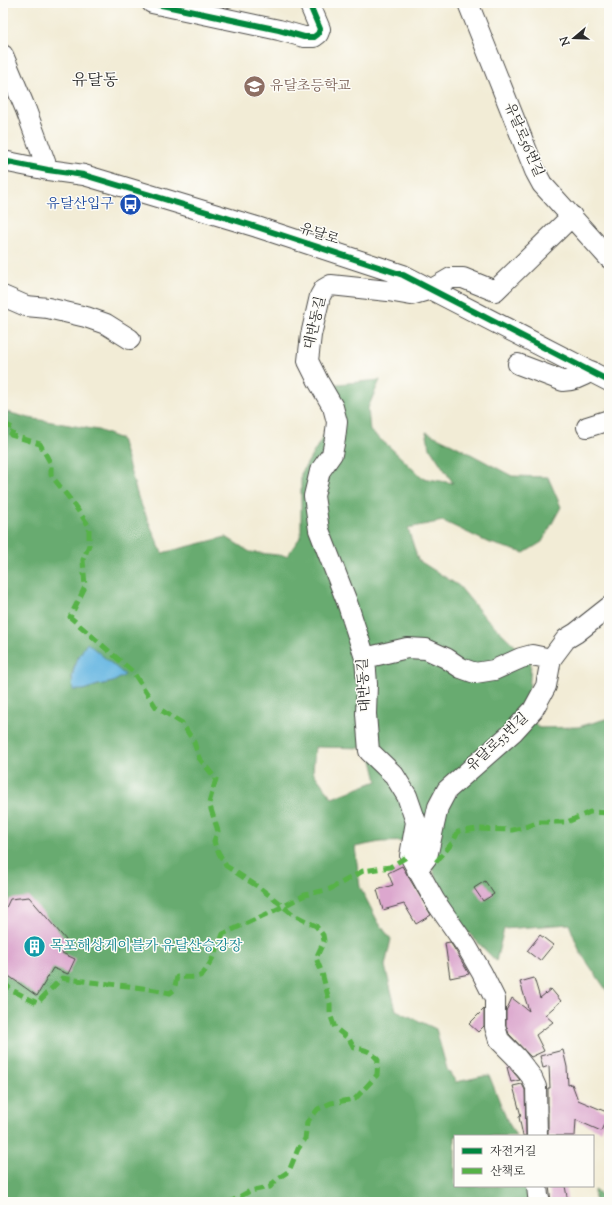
<svg xmlns="http://www.w3.org/2000/svg" width="612" height="1205" viewBox="0 0 612 1205" font-family="'Sorts Mill Goudy','Noto Serif KR',serif">
  <style>
    .forest { fill: #68ab6f; stroke: #4a6b4d; fill-rule: evenodd }
    .water { fill: #68b7e2; stroke: #4a7186 }
    .building { fill: #dca7ce }
    .lines { fill: none; stroke-linecap: round; stroke-linejoin: round }
    .minor-casing { stroke: #494845; stroke-width: 22 }
    .minor { stroke: #fff; stroke-width: 20 }
    .quiet { stroke: #56b246; stroke-width: 5; stroke-dasharray: 10 5; stroke-linecap: butt }
    .cycleway-casing { stroke: #fdfcf7; stroke-width: 8 }
    .cycleway { stroke: #00873e; stroke-width: 6 }
    .labels { text-anchor: middle; dominant-baseline: central; stroke-width: 3; stroke-linejoin: round; paint-order: stroke }
    .education-label { font-size: 14px; fill: #785e54; stroke: #fdfcf7; text-anchor: start }
    .street-label { font-size: 14px; fill: #2b2b2b; stroke: #fdfcf7 }
    .transit-label { font-size: 14px; fill: #164399; stroke: #fdfcf7; text-anchor: end }
    .culture-label { font-size: 14px; fill: #0d838f; stroke: #fdfcf7; text-anchor: start }
    .quarter-label { font-size: 16px; fill: #2b2b2b; stroke: #fdfcf7 }
  </style>
  <rect width="100%" height="100%" fill="#fdfcf7"/>
  <filter id="ink" filterUnits="userSpaceOnUse"><feTurbulence type="fractalNoise" baseFrequency=".025" numOctaves="2"/><feDisplacementMap in="SourceGraphic" scale="8" xChannelSelector="R" yChannelSelector="G"/><feConvolveMatrix kernelMatrix="1 2 1 2 8 2 1 2 1" color-interpolation-filters="sRGB"/></filter>
  <filter id="wash" filterUnits="userSpaceOnUse"><feTurbulence type="fractalNoise" baseFrequency=".012" numOctaves="4" result="noise"/><feDisplacementMap in="SourceGraphic" scale="16" xChannelSelector="R" yChannelSelector="G"/><feGaussianBlur stdDeviation="0.9" result="paint"/><feColorMatrix in="noise" values="0 0 0 0 0 0 0 0 0 0 0 0 0 0 0 0 0 1.4 0 .05"/><feComposite in="paint" operator="in"/></filter>
  <g filter="url(#wash)">
    <rect width="100%" height="100%" fill="#f2ecd6"/>
    <path class="forest" d="M380 380 368 408 370 431 391 448 422 478 453 483 430 448 426 432 452 444 512 476 548 477 561 507 542 542 524 553 487 542 443 521 408 528 418 560 459 586 483 615 531 661 528 715 539 728 578 727 609 718V994L580 952 569 924 504 929 496 961 449 913 422 841 380 842 355 847 360 887 378 922 391 939 385 966 396 1010 436 1029 447 1069 456 1082 489 1075 507 1120 516 1136H455V1186H533L539 1202H3V411L29 418 98 430 121 439 138 497 162 553 226 537 250 552 287 556 301 536V474L332 421 326 385ZM87 644 113 682 98 685 83 690 71 679 76 660ZM315 747 369 748 377 781 332 798 313 772Z
      M594 1190 609 1200V1202H595Z"/>
    <path class="water" d="M87 643 125 675 113 682 98 685 83 690H73C70 670 77 659 87 643Z"/>
    <g id="blocks">
      <path class="building" d="M402 866 431 915 416 924 404 904 383 910 377 890 393 885 388 873Z
        M485 881 494 894 483 901 474 888Z
        M29 897 67 941 62 953 75 959 68 974 53 968 37 996 3 972V914L10 899Z
        M540 935 553 945 540 961 527 951Z
        M450 942 457 953 469 974 450 978 445 943Z
        M534 978 540 998 551 989 561 1001 545 1015 553 1022 536 1035 544 1051 531 1057 509 1034 506 1025V1011L512 998 529 1011 520 982Z
        M484 1009V1026L478 1032 469 1024Z
        M563 1050 567 1067 568 1085 572 1084 578 1100 609 1113 601 1131 576 1120 575 1136H548V1088H550L549 1066 543 1068 540 1056Z
        M507 1067H509L520 1080 511 1082Z
        M522 1084 525 1090 526 1136H523L519 1117 521 1116 513 1086Z
        M549 1186H565L568 1202H551Z"/>
    </g>
  </g>
  <g filter="url(#ink)">
    <use href="#blocks" fill-opacity="0" stroke="#494845" stroke-width="1"/>
    <g class="lines">
      <defs>
        <path id="minor" d="M152 3 279 30 304 37H314L318 34 320 29 309 3
          M468 3 535 171 542 184 609 258
          M3 55 26 110 48 170
          M3 161 48 170 84 175 257 227 403 275 609 381
          M3 296 26 306 48 308 86 317 106 324 130 339
          M518 364 563 381C574 381 582 377 591 371
          M587 427 609 420
          M365 658 407 648 426 649 446 658 461 668 475 673 494 670 521 658 532 655 551 659
          M417 870 427 857 438 807 447 790 513 732 533 710 546 686 551 659 566 639 576 633 609 607
          M537 1136 536 1087 531 1076 516 1057 499 1040 495 1027V999L482 973 467 947 435 901 410 856 416 822 407 796 394 775 369 751 366 714 367 684 365 658 347 602 319 530 314 496 320 471 332 454 335 439 337 422 333 407 318 381 308 361 311 335 320 296 324 289 331 285 388 291 411 295 432 289 451 278H463L495 291 572 216
          M537 1186 538 1196 540 1202"/>
      </defs>
      <use href="#minor" class="minor-casing"/>
      <use href="#minor" class="minor"/>
      <path class="quiet" d="M3 423 14 429 11 435 40 444 51 464V475L69 498 89 526V545L83 560 85 587 70 617 133 672 156 707 182 723 194 742 199 758 216 779 209 803 218 831 214 841 216 848 226 866 260 888 294 915 316 926 323 935 324 941 316 958 322 973 330 1004V1014L335 1028 349 1039 354 1048C365 1049 371 1051 378 1060L377 1075 355 1099 331 1103 318 1109 307 1122 305 1139 298 1149 289 1171 277 1179 270 1187 250 1191 230 1202
        M436 862 453 842 458 832 477 829 512 830 529 826 539 822H567L590 812 609 813
        M3 981 10 989 37 1003 62 978C98 984 135 985 170 993L174 990 177 977C184 977 194 978 200 976 208 972 220 942 223 934L284 906 305 895 330 889 363 871 390 867 410 855"/>
      <defs>
        <path id="cycleway" d="M152 3 279 30 304 37H314L318 34 320 29 309 3
          M3 161 48 170 84 175 257 227 403 275 609 381"/>
      </defs>
      <use href="#cycleway" class="cycleway-casing"/>
      <use href="#cycleway" class="cycleway"/>
    </g>
  </g>
  <defs>
    <symbol id="school-disc" viewBox="-11 -11 22 22"><circle r="9.5" fill="#8d6e63" stroke="#fdfcf7"/><path d="M0-5L7-2L0 1L-7-2ZM-4 1L0 2.5L4 1V4Q0 6-4 4Z" fill="#fff"/></symbol>
    <symbol id="bus-disc" viewBox="-11 -11 22 22"><circle r="9.5" fill="#1a4fb4" stroke="#fdfcf7"/><path d="M-5-6H5V4H4V6H2V4H-2V6H-4V4H-5ZM-3.5-4V0h7V-4ZM-3.5 1.2v1.5H-2V1.2ZM2 1.2v1.5H3.5V1.2Z" fill="#fff"/></symbol>
    <symbol id="building-disc" viewBox="-11 -11 22 22"><circle r="9.5" fill="#0f9aa8" stroke="#fdfcf7"/><path d="M-4-6H4V6H1V3H-1V6H-4ZM-2.5-4.3h1.7v1.8h-1.7ZM.8-4.3h1.7v1.8H.8ZM-2.5-1h1.7V.8h-1.7ZM.8-1h1.7V.8H.8Z" fill="#fff"/></symbol>
  </defs>
  <g fill-rule="evenodd">
    <use href="#school-disc" x="242" y="74" width="25" height="25"/>
    <use href="#bus-disc" x="118" y="192" width="25" height="25"/>
    <use href="#building-disc" x="22" y="934" width="25" height="25"/>
  </g>
  <g class="labels">
    <g class="education-label">
      <text x="270" y="87">유달초등학교</text>
    </g>
    <g class="street-label">
      <text transform="translate(523 140) rotate(67)">유달로56번길</text>
      <text transform="translate(319 235) rotate(18)">유달로</text>
      <text transform="translate(316 323) rotate(-77)">대반동길</text>
      <text transform="translate(365 685) rotate(-93)">대반동길</text>
      <text transform="translate(498 743) rotate(-43)">유달로53번길</text>
    </g>
    <g class="transit-label">
      <text x="114" y="205">유달산입구</text>
    </g>
    <g class="culture-label">
      <text x="50" y="947">목포해상케이블카 유달산승강장</text>
    </g>
    <g class="quarter-label">
      <text x="95" y="81">유달동</text>
    </g>
  </g>
  <rect width="612" height="1205" fill="none" stroke="#fdfcf7" stroke-width="16"/>
  <rect x="454" y="1135" width="140" height="52" fill="#fdfcf7" stroke="#a9a8a5"/>
  <rect x="462" y="1148" width="20" height="6" fill="#00873e" stroke="#a9a8a5"/>
  <text x="490" y="1155" font-size="12" fill="#2b2b2b">자전거길</text>
  <rect x="462" y="1168" width="20" height="6" fill="#56b246" stroke="#a9a8a5"/>
  <text x="490" y="1175" font-size="12" fill="#2b2b2b">산책로</text>
  <g transform="translate(574 38) rotate(251)" stroke="#fdfcf7" stroke-width="3" paint-order="stroke">
  <path d="M0-3L7 15L0 10L-7 15Z" fill="#2b2b2b"/>
  <text y="-6" font-size="11" font-weight="bold" text-anchor="middle" fill="#2b2b2b">N</text>
  </g>
</svg>
